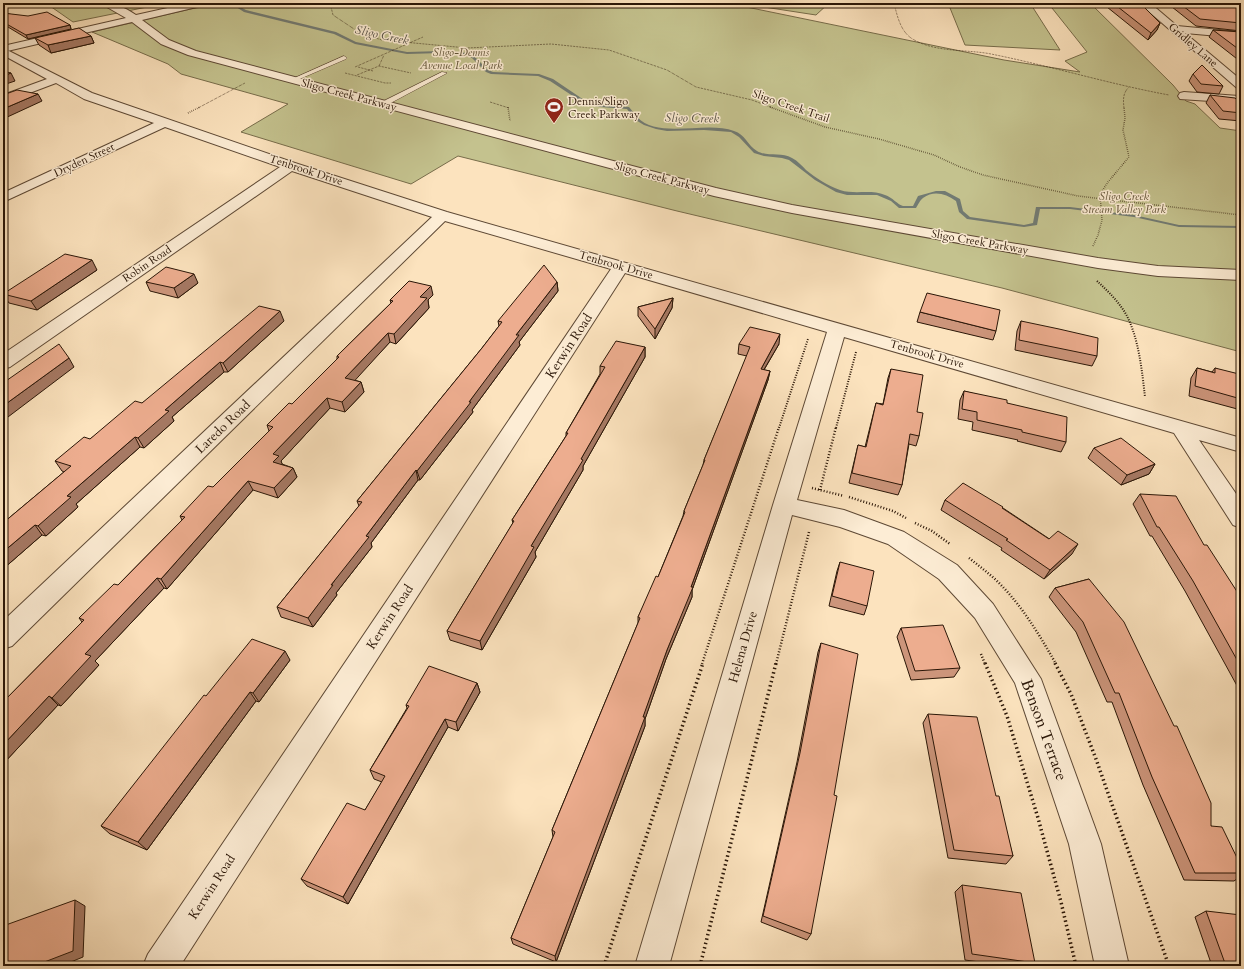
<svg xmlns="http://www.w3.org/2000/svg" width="1244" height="969" viewBox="0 0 1244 969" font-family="Cardo,serif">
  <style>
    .green { fill: #c4c28e; stroke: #776c4a }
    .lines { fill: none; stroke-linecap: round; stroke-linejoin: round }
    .stream { fill: #727a72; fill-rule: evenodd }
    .service-casing { stroke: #5e4935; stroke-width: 1 }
    .minor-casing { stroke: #5e4935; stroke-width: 2 }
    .tertiary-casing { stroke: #5e4935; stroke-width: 2 }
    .path-far4 { stroke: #2a1607; stroke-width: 1; stroke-dasharray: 0.5 1; stroke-linecap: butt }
    .path-far3 { stroke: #2a1607; stroke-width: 1.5; stroke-dasharray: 0.5 1.5; stroke-linecap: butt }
    .path-far2 { stroke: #2a1607; stroke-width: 2; stroke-dasharray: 1 1.5; stroke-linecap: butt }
    .path-far1 { stroke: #2a1607; stroke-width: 2.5; stroke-dasharray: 1 2; stroke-linecap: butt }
    .path { stroke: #2a1607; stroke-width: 3.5; stroke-dasharray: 1.5 3; stroke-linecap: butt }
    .service { fill: #fdedd5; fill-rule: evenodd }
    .minor { fill: #fdedd5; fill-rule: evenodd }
    .tertiary { fill: #fdedd5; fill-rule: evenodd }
    .wall { fill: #cc957b; stroke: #2a1607 }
    .shaded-wall { fill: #a67964; stroke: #2a1607 }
    .building { fill: #edad8f; stroke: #2a1607 }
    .labels { text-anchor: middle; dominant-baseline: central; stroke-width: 3; stroke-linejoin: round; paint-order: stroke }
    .far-street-label { font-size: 11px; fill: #2a1607; stroke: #fdedd5 }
    .far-park-label { font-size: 11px; font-style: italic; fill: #605236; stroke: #fdedd5 }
    .far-poi-label { font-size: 11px; fill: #2a1607; stroke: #fdedd5; text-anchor: start }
    .far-water-label { font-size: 12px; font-style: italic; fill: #545046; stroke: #fdedd5 }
    .street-label { font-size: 13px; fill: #2a1607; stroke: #fdedd5 }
    .near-street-label { font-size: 16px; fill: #2a1607; stroke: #fdedd5 }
  </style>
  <rect width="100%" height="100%" fill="#fce3be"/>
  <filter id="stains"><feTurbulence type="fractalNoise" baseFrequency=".005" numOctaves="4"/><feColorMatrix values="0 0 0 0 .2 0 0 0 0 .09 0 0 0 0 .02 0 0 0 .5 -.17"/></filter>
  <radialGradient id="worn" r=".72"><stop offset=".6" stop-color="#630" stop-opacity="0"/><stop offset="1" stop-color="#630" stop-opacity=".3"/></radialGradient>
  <path class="green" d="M13 3H167L73 22 50 6 43 4Z
    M237 3H727L1004 60 1080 72 1065 61 1087 52 1048 3H1090L1173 85 1186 101 1195 104 1220 128 1241 131V352L1002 288 677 211 458 156 411 184 241 132 288 104 181 74 168 64 92 32 195 8Z
    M769 3H829L816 15 764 7Z
    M948 3H1030L1060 50 965 45Z"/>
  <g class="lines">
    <path class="stream" d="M230 3H233L246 10 336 32 356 42 407 52 442 51 468 53 474 56 488 70 493 72 539 74 553 79 587 102 600 105 629 107C632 110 634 114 637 117 659 140 706 120 734 131 745 134 748 146 757 151 767 157 781 152 792 158 798 161 802 166 806 170 816 178 828 186 840 190 855 195 871 189 885 195 892 197 898 205 903 206 906 206 910 206 913 206L918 196 936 191H945L960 199 963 211 970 217 1024 225 1033 223 1036 207H1070L1134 215 1179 225 1241 226V228L1179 227 1134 217 1070 209H1040L1037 225 1024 227 967 219 959 212 956 201C946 194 934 190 923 198 920 200 918 205 916 208H899L891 201 877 195H847L836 192 815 180 789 160 782 158 764 156 754 153 739 137 731 132 704 130 667 131 656 129 644 125 634 119 627 109 600 107 585 104 550 81 538 76 491 74 486 72 472 58 466 55 442 53 407 54 355 44 334 34 244 12Z"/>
    <defs>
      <path id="service" d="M344 56 347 58 346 59 295 81 290 80Z
        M442 72 447 73 385 106H379L378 104Z"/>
      <path id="minor" d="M1139 3H1150L1177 26 1241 32V38L1185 33 1241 80V89L1237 88Z
        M3 48 92 93 295 163 447 212 1241 438V452L1199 440 1241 501V528L1233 525 1174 433 844 337 797 500 844 510 904 532 957 565 993 604 1041 679 1101 844 1129 966H1095L1069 844 1015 683 975 618 939 579 888 544 840 527 792 515 669 966H635L773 505 827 332 625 273 180 966H143L148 954 611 269 445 221 12 646 3 649V621L432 217 292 171 10 367 3 369V354L280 167 165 127 3 202V193L154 123 84 99 56 83 3 103V95L47 79 3 55Z
        M1184 92 1239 96 1241 97V103L1180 99 1178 96 1180 93Z"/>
      <path id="tertiary" d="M100 3C115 3 124 7 136 15L190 3H207L205 5 142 20 169 40 196 51 716 188 792 205 1098 258 1158 266 1241 270V280L1158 276 1098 268 792 213 714 196 188 55 161 44 132 22 3 52V46L126 18Z"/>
    </defs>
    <use href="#service" class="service-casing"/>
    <use href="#minor" class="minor-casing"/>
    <use href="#tertiary" class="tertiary-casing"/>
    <path class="path-far4" d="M325 3 331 7 333 15 360 33 382 40 467 48 551 44 609 50 667 70 696 87 752 100 773 108
      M894 3C897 15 900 30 911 38 934 53 966 49 991 54 1051 66 1109 84 1169 95
      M379 66 384 55
      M355 67 423 37
      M358 67 373 71
      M345 73 385 83H391
      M357 75 379 66 411 73
      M490 102 509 108
      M198 108 245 83
      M1124 108C1123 99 1123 93 1129 87"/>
    <path class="path-far3" d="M508 107 510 121
      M770 107 825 127 879 139 934 155 960 167 983 175 1078 196 1241 215
      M188 113 200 107
      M1093 246 1098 235 1102 220 1100 194 1108 182 1129 157 1123 130 1125 118 1124 107"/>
    <path class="path-far2" d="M1097 281C1108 291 1120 303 1127 316 1139 340 1142 371 1145 397
      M779 428 808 339
      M836 428 856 352"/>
    <path class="path-far1" d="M812 488 844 496
      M820 490 836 427
      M849 497 893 511 906 518
      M915 523 932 531 950 544
      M969 558C978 565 987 572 996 580 1021 604 1039 634 1056 664
      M981 654 985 664
      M702 664 779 427
      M776 664 809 532"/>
    <path class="path" d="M985 663 1007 716 1038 818 1061 902 1076 966
      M1055 663 1071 694 1096 759 1169 966
      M604 966 703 663
      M700 966 776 663"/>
    <use href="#service" class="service"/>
    <use href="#minor" class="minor"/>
    <use href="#tertiary" class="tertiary"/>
  </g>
  <path class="wall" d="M1103 3H1140L1160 23 1157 30 1148 40 1107 7Z
    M1167 3H1241V31L1196 26Z
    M3 13 70 25 71 29 28 39 3 24Z
    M1213 30 1241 32V62L1209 37Z
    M91 36 94 43 51 53 39 45 35 38Z
    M1193 74 1223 86 1219 94 1197 92 1189 81Z
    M1210 95 1241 104V121L1219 119 1206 103Z
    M97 270 37 310 9 303 3 294Z
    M146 282 198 283 178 298 150 291Z
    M557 282 558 291 519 342 520 345 472 410 473 412 420 480H418L371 543 372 547 336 593 337 595 313 627 281 617 277 607 359 506 357 501 482 348 499 326 498 321Z
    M433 295 428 300 429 308 396 344 390 342 354 380 361 382 364 392 345 412 330 408 281 461 282 464 293 468 297 477 278 498 253 490 167 589 164 588 95 661 99 665 61 706 58 705 3 764V702L82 622 79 618 118 585 182 520 180 516 213 487 269 431 267 425 292 404 337 359V356L391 303 390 300Z
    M673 298 672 308 655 339 638 316V307Z
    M920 312 996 331 993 340 917 322Z
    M284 321 228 372H224L172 417 174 421 144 448 140 447 76 504 78 507 46 536 42 535 3 569V523L64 472 62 471 55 461 90 439 142 403Z
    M1021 321 1097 356 1092 366 1015 350 1017 331Z
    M739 344H779L764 370 770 371 768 380 692 590V597L666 659 645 719V726L556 962 513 944 511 938 553 837 552 830 638 623V617L658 577 683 516 684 511 703 465 704 460 747 356 738 354Z
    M645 347V357L583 466V470L535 552 536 557 482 650 450 640 447 631 513 523 512 520 566 436V433L600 374V366Z
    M1197 368 1212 372 1215 368 1241 379V410L1189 396 1191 378Z
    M891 369 917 412 919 436 916 446 909 444 902 485 898 495 849 483 858 445 865 447 876 403 883 404 888 378Z
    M964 391 1007 403 1066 442 1061 452 1017 441 1018 440 972 430 973 422 958 419 960 400Z
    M1094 448 1155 464 1149 474 1121 485 1088 458Z
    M1140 494 1204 545 1241 598V693L1185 591 1152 536H1150L1133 504Z
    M945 500 1003 508 1072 554 1044 579 1001 550 1002 548 941 510Z
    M840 562 867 606 864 615 829 606 837 571Z
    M1089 579 1211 826 1241 866V876L1234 881 1184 880 1143 785 1112 702H1107L1076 632 1049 597 1055 588Z
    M901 628 960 668 954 677 911 680 897 637Z
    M821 643 811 934 807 940 761 922 797 762 818 652Z
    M290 660 259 702 256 701 147 850 110 834 101 826 206 696Z
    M477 683 480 692 458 731 448 727 348 904 307 886 301 879 365 810 382 782 374 779 370 770 407 708 406 705Z
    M928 714 996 796 1013 856 1006 864 948 858 923 723Z
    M962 885 1035 963 1031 966H1009L965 960 955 892Z
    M1206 911 1241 966H1212L1195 917Z"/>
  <path class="shaded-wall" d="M1160 23 1157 30 1148 40 1151 33Z
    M70 25 71 29 28 39 26 35Z
    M91 36 94 43 51 53 48 45Z
    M11 73 15 81 3 85V76Z
    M38 94 42 101 3 119V109Z
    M92 260 97 270 37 310 31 301Z
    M194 274 198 283 178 298 174 288Z
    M557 282 558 291 519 342 520 345 472 410 473 412 420 480 417 471 469 402 516 335Z
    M431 286 433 295 428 300 429 308 396 344 394 334 420 297Z
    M673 298 672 308 655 339V329Z
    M280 311 284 321 228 372 223 363Z
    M388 333 390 342 348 388 345 378Z
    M780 334 779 344 759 378 761 369Z
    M645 347V357L583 466V470L535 552 536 557 482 650 480 641 531 546Z
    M69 358 74 367 4 420 3 419V406Z
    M220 362 224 372 172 417 174 421 144 448 138 438 165 410Z
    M770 371 768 380 692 590V597L666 659 645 719V726L556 962 555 956 667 650 691 587Z
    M361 382 364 392 345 412 342 402Z
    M327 398 330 408 281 461 283 466 273 462V454Z
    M135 437 140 447 76 504 78 507 46 536 38 526 67 496Z
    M1155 464 1149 474 1121 485 1127 475Z
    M293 468 297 477 278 498 274 488Z
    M416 470 418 480 371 543 372 547 336 593 337 595 313 627 308 618 366 536Z
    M248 481 253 490 167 589 161 579Z
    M35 525 42 535 3 569V552Z
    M1078 544 1072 554 1044 579 1050 570Z
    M157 578 164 588 95 661 99 665 61 706 52 698 85 654Z
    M285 651 290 660 259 702 253 693Z
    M477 683 480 692 458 731 456 722Z
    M250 692 256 701 147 850 138 842Z
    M49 696 58 705 3 764V745Z
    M445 719 448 727 348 904 343 897Z
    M75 900 85 906 83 957 61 966H34Z"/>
  <path class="building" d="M1113 3H1140L1160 23 1151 33Z
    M1179 3H1241V23L1200 19Z
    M47 12 70 25 26 35 3 22V13L28 16Z
    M79 28 91 36 48 45 35 38Z
    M1213 30 1241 32V51Z
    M1202 65 1223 86 1201 84 1193 74Z
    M3 71 11 73 3 76Z
    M17 90 38 94 3 109V95Z
    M1210 95 1235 98 1241 104V113L1223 111Z
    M65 254 92 260 31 301 3 294Z
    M544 265 557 282 516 335H519L469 402H471L417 471 416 470 366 536 369 537 331 585H333L308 618 277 607 362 502 357 501 482 348 502 322 498 321Z
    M166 267 194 274 174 288 146 282Z
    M409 281 431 286 420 297 427 298 394 334 388 333 345 378 361 382 342 402 327 398 273 454 279 456 273 462 293 468 274 488 248 481 161 579 157 578 85 654 91 656 52 698 49 696 3 745V702L84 620 79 618 114 584 118 585 185 517 180 516 208 486 213 487 273 427 267 425 289 403 292 404 339 357 337 356 393 301 390 300Z
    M927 293 1000 310 996 331 920 312Z
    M673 298 655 329 638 307Z
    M259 306 280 311 223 363 220 362 165 410 169 411 138 438 135 437 67 496 71 497 38 526 35 525 3 552V523L71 466 55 461 84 437 90 439 135 401 142 403Z
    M1021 321 1059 329 1098 338 1097 356 1019 340Z
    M750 327 780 334 761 369 770 371 691 587H693L667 650 643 717H645L555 956 511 938 555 832 552 830 640 618 638 617 656 576 658 577 685 512 684 511 705 460H704L750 347 739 344Z
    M616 341 645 347 581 459 583 460 531 546 534 547 480 641 447 631 514 521 512 520 568 433H566L605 367 600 366Z
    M59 344 69 358 3 406V383Z
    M1197 368 1215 373V368L1239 374V378L1241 379V399L1195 386Z
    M891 369 923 375 917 412 923 413 919 436 910 434 902 485 852 473 858 445 866 447 876 403 883 405Z
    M964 391 1007 400V403L1067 417 1066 442 1022 432V430L977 420V412L962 409Z
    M1121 438 1155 464 1127 475 1094 448Z
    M963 483 1003 507 1002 508 1049 539 1058 531 1078 544 1050 570 1006 540 1008 539 945 500Z
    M1140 494 1176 496 1204 545H1207L1236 590 1241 598V667L1193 581 1159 527H1157Z
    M840 562 874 571 867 606 832 596Z
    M1089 579 1124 622 1174 726H1177L1211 803V826L1222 827 1241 866V873H1195L1152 777 1119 693H1115L1083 622 1055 588Z
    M943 625 960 668 915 671 901 628Z
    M252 639 285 651 253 693 250 692 138 842 101 826 204 695 206 696Z
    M821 643 858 654 834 795 837 796 811 934 763 916 800 753Z
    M429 666 477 683 456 722 445 719 343 897 301 879 347 803 365 810 385 776 370 770 409 706 406 705Z
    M928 714 977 717 996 796H999L1013 856 954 850Z
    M962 885 1021 893 1035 963 972 954Z
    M75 900 73 951 34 966H3V926Z
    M1206 911 1241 915V966H1226Z"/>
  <defs>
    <symbol id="stadium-pin" viewBox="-11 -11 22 30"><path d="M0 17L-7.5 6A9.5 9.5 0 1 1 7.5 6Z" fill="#8f2418" stroke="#fdedd5"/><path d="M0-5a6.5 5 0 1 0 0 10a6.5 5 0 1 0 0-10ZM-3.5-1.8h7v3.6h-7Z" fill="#fff"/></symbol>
  </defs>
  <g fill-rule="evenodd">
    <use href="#stadium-pin" x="543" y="96" width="22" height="30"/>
  </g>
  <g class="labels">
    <g class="far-street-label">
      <text transform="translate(1193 45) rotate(41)">Gridley Lane</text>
      <text transform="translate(349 95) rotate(15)">Sligo Creek Parkway</text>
      <text transform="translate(791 106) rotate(19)">Sligo Creek Trail</text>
      <text transform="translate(84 160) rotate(-25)">Dryden Street</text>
      <text transform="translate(306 170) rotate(18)">Tenbrook Drive</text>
      <text transform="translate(662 178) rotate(15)">Sligo Creek Parkway</text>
      <text transform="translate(980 242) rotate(10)">Sligo Creek Parkway</text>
      <text transform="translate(147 264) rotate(-34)">Robin Road</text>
      <text transform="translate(616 265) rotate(16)">Tenbrook Drive</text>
      <text transform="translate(927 354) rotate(16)">Tenbrook Drive</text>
    </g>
    <g class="far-park-label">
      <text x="461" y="52">Sligo-Dennis<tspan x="461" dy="13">Avenue Local Park</tspan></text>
      <text x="1124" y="196">Sligo Creek<tspan x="1124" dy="13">Stream Valley Park</tspan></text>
    </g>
    <g class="far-poi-label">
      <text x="568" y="101">Dennis/Sligo<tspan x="568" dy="13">Creek Parkway</tspan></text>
    </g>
    <g class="far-water-label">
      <text transform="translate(382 35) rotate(12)">Sligo Creek</text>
      <text transform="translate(692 118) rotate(1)">Sligo Creek</text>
    </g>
    <g class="street-label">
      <text transform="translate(569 346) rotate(-57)">Kerwin Road</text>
      <text transform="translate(223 427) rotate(-44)">Laredo Road</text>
      <text transform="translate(390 617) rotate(-57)">Kerwin Road</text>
      <text transform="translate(743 647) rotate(-74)">Helena Drive</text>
      <text transform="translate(212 887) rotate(-57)">Kerwin Road</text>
    </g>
    <g class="near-street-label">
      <text transform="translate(1044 730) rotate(70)">Benson Terrace</text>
    </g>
  </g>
  <rect width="1244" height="969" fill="none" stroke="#fce3be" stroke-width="16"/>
  <rect x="4" y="4" width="1236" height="961" fill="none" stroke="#2a1607" stroke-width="2"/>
  <rect x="8" y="8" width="1228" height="953" fill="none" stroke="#2a1607"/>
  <rect width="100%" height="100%" filter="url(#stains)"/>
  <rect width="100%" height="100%" fill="url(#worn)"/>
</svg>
